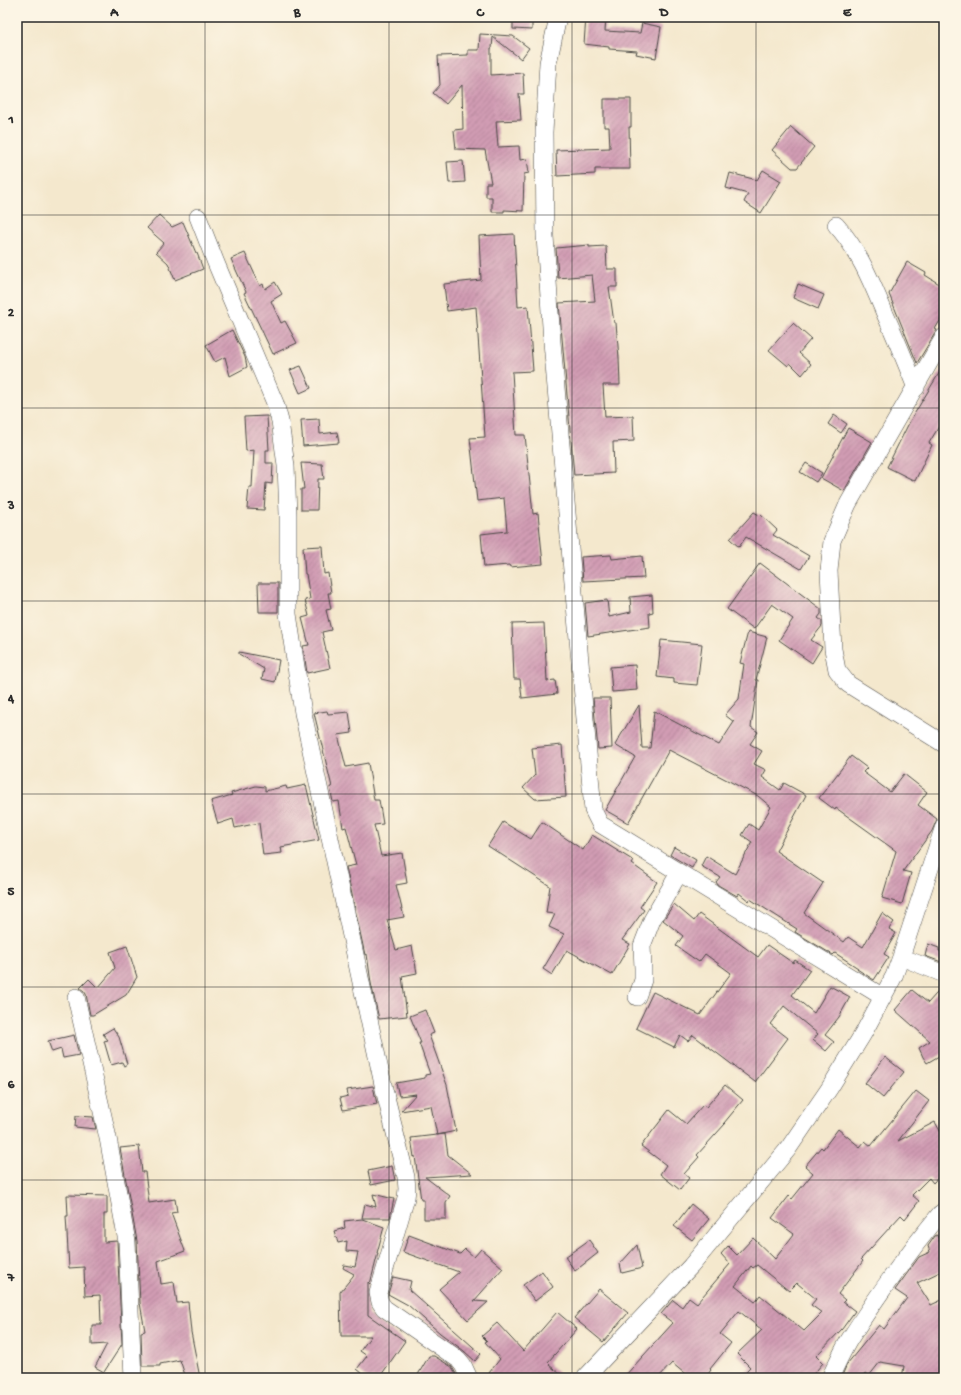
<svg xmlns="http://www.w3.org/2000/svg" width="961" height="1395" viewBox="0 0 961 1395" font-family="'Gochi Hand',sans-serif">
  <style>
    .building { fill: url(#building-hatch); fill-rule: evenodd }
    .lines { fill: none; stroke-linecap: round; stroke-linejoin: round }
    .minor-casing { stroke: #494743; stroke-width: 18 }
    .minor { stroke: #fff; stroke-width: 17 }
    .grid { fill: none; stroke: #2b2b2b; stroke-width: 1; stroke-opacity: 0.55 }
    .neatline { fill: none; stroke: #2b2b2b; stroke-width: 1.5 }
    .grid-label { font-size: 13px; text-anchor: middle; font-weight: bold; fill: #2b2b2b }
  </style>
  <defs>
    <pattern id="building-hatch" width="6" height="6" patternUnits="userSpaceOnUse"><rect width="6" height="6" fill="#d19cb4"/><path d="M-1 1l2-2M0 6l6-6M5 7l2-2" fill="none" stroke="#aa7f93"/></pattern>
  </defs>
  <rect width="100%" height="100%" fill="#fcf5e5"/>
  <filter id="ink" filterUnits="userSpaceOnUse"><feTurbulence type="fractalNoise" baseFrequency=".025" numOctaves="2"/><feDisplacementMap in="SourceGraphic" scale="8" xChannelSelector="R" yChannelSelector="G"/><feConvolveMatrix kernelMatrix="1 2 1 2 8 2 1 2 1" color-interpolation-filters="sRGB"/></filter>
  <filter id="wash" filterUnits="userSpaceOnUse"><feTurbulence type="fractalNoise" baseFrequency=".012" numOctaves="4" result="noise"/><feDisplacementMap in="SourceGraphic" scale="16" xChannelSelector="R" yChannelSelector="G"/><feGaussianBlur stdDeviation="0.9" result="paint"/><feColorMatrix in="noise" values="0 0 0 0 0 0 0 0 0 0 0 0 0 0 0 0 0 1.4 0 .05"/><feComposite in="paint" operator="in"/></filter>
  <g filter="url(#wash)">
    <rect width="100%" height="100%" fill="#f4e8cd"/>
    <g id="blocks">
      <path class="building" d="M513 17H532V30L513 29Z
        M586 17H606L605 31 640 33 642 23 661 27 656 58 636 54 637 51 609 49V47L584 44Z
        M480 34 513 36 529 48 521 59 493 37 492 48H491V75L523 73 524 94H519L521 120 496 121 498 147 519 146 520 160 527 159 529 173 524 174 523 211 504 210V212H492V197H486V183H491L485 150 456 149 454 130 463 129 462 85 446 104 433 93 440 85 438 56 468 55V50H479Z
        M604 99H631V127H629L630 169H595V174L557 176 556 150 610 148 609 127H604Z
        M791 127 814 147 797 168H792L772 150Z
        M463 161 465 182 449 183 447 162Z
        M763 170 781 181 761 213 744 202 748 194 726 188 730 173 757 180Z
        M159 215 172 227 183 222 196 253H197L203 269 175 280 168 263 156 252 164 243 147 228Z
        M514 234 518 307 528 306 533 371 512 372 516 435H525L533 514 538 513 543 564 510 567 509 565 484 567 481 534 507 531 504 498 477 501 470 438 485 437 476 307 447 311 444 284 481 280 479 236Z
        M589 245V247L606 246 607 269H617V287H609L614 323H616L619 358 620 385H603L605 417 633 416 634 441 613 442 614 473 574 475 559 303 595 301 592 275 558 278 556 248Z
        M245 253 260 286 263 284 265 289 275 282 282 294 271 301 281 323 285 321 297 343 273 354 244 293 246 292 231 259Z
        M907 262 926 273 925 275 944 287V314L935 329 937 330 917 363 889 294Z
        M798 284 824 295 818 309 793 298Z
        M793 323 811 339 799 353 811 364 802 375 790 363 788 366 769 350Z
        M232 330 245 357 247 367 230 376 225 357 215 362 206 345Z
        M944 365V418L929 443 932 445 915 481 887 467 910 421Z
        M301 366 311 388 300 393 290 370Z
        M834 415 847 424 841 433 828 424Z
        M267 416 269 450H266V463H273L272 484 266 483 264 510 247 509 249 487H252L254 450 246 451 244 417Z
        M319 419 320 434 337 432 339 443 303 446 301 420Z
        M848 428 872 442 844 491 821 478Z
        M301 463 322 464 324 479H318L317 510H301V489H304Z
        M806 463 822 473 816 482 800 472Z
        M754 512 759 515 760 514 777 530 773 535 809 556 801 569 746 537 739 547 730 539Z
        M322 546 324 574 328 573 331 593H328L331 609 326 610 331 630 322 632 330 668 307 673 303 646 309 645 302 618 309 616 305 600 310 599 306 574H305L303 547Z
        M611 555 612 559 642 556 644 578 583 581 581 557Z
        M760 563 821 609V614L818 618 822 621V626L811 640 822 647 812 663 779 640 793 619 772 604 754 629 727 609Z
        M258 583H278V612H259Z
        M652 595 653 612 649 613 650 627 588 636 585 603 607 600 609 617 631 612 630 597Z
        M544 623 547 681 555 680 557 694 522 698 520 679H514L512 624Z
        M748 632 767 637 756 680H758L751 727 758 732 750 744 762 751 754 764 766 770 762 777 780 790 784 783 806 795 776 851 823 883 804 913 844 942 848 937 863 947 882 913 894 922 889 929 896 933 884 954 889 957 874 980 857 969 858 968 835 953 833 955 795 932 797 929 750 899 749 901 739 893 737 896 718 885 716 882 720 877 701 866 706 856 735 874 752 842 742 835 749 824 758 830 771 807 758 796 669 750 628 823 605 810 635 757 615 745 639 705 642 748H650L654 711 719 745 734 722 725 715 739 699 744 664 740 663Z
        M661 640 702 644 697 685 674 683V679L657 677Z
        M239 652 279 660 275 682 262 679 264 669 239 654Z
        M635 665 637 690 612 692 610 667Z
        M593 698H610L612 748 598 749Z
        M327 711 328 714 349 712 352 733 338 735 346 767 368 763 374 800H379L383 824 374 825 381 856 402 853 407 883 396 885 404 917 387 920 396 950 412 946 417 973 402 976 407 1016 379 1019 371 983 367 954 365 955 346 867 356 865 346 827 343 828 339 801 333 802 330 787H332L314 713Z
        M562 745 566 797 535 799 523 788 535 775 532 748Z
        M851 756 867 768 863 772 890 792 904 774 927 792 918 805 937 819 932 831 903 871 911 873 902 904 882 898 896 851 836 808 835 810 819 798Z
        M306 785 319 840 281 847 282 853 263 855 259 823 235 828 233 819 218 824 211 801 232 795 231 793 256 786 265 787V791L286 786 287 789Z
        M503 822 531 839 542 822 583 850 592 835 634 861 632 864 657 882 640 907 644 910 622 940 630 944 612 975 567 950 552 975 543 969 564 934 549 927 555 914 546 913 550 886 488 846Z
        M674 847 696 860 692 868 670 855Z
        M674 904 694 921 699 914 758 957 767 945 793 963 795 960 810 970 792 995 814 1013 830 986 850 997 839 1017 825 1035 834 1042 826 1051 813 1040 818 1034 784 1006 770 1024 788 1038 755 1082 693 1035 688 1041 680 1035 674 1047 636 1028 653 992 700 1015 731 973 705 954 699 962 676 946 683 936 663 920Z
        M928 944 939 948V951L944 952V963L925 956Z
        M127 946 137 977 126 995 93 1015H90L86 994 84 991 80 988 89 979 98 988 115 968 110 952Z
        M944 985V1053L927 1063 923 1057 919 1048 930 1041 895 1010 912 990 928 1003Z
        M425 1010 434 1033 429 1035 447 1085 456 1131 437 1135 431 1106 401 1111 416 1094 399 1096 396 1083 425 1078V1075L430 1074 419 1043H421L410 1016Z
        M113 1028 119 1037 127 1064 124 1066 122 1062 111 1065 104 1041 108 1040 103 1034Z
        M74 1035 79 1055 63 1058 61 1049 52 1052 48 1041Z
        M885 1057 904 1072 883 1098 865 1083Z
        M725 1085 743 1100 724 1123 725 1124 697 1155 699 1157 684 1174 689 1178 680 1190 660 1174 666 1165 641 1146 669 1110 686 1124 703 1105 706 1107Z
        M373 1086 377 1104 343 1110 340 1098 348 1096 347 1090Z
        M916 1091 929 1101 898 1141 935 1122 944 1138V1171L933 1183 929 1178 912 1195 919 1201 905 1219 901 1215 861 1259 863 1261 838 1294 845 1300 843 1302 855 1311 842 1329 816 1356 823 1363 810 1378H755L746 1371 750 1367 737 1354 762 1330 739 1311 720 1334 731 1343 710 1369 711 1370 705 1378H690L672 1363 658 1378H623L673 1323 661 1314 673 1300 682 1307 689 1297 697 1303 730 1264 721 1254 728 1246 737 1255 753 1238 775 1259 794 1234 772 1218 789 1196 792 1199 813 1173 805 1166 821 1147 823 1149 838 1129 860 1147 865 1141 871 1146ZM757 1265 789 1291 797 1283 816 1299 811 1305 822 1313 804 1331 760 1295 755 1302 735 1286 751 1266 753 1268Z
        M76 1116 93 1117 96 1129 75 1127Z
        M445 1134 448 1155 472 1174 425 1177 450 1196 446 1202V1219H424V1200H421L415 1156 414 1157 411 1138Z
        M139 1146 142 1172H145L149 1203 175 1199 177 1212 171 1213 185 1251 158 1261 161 1284 174 1282 177 1303 188 1302 191 1332 200 1378H186L180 1360 160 1364V1366H142L141 1332 145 1331 140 1303 137 1241 120 1148Z
        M392 1166 395 1180 371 1185 368 1171Z
        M373 1194 394 1199 390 1218H362L365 1204 376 1207Z
        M67 1195 107 1196V1214H104V1242L117 1241 122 1344 104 1372 95 1367 107 1344 92 1345V1325H101L100 1295 85 1296 84 1267 69 1268 66 1216H68Z
        M691 1204 709 1219 692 1240 674 1226Z
        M362 1219 384 1227 377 1253H378L370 1284 368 1282V1315L405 1341 379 1378H368L357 1369 367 1356 360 1351 371 1336H341L340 1292 353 1276 354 1274 343 1268 344 1265 355 1267 358 1252 346 1251 347 1241 338 1243 334 1231 345 1228 344 1221Z
        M409 1235 460 1254 465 1249 474 1257 481 1249 503 1268 474 1301 488 1302 468 1320 439 1289 459 1272 403 1252Z
        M937 1235 944 1253V1270L917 1283 931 1305 944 1299V1371L943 1378H902L904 1366 880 1362 869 1376 865 1373 861 1378H841L847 1364 879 1325 884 1329 907 1298 895 1290 919 1257 930 1252 928 1246 935 1236Z
        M589 1240 598 1253 575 1271 565 1257Z
        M637 1245 642 1268 622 1273 620 1264Z
        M542 1271 553 1287 535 1301 523 1285Z
        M393 1277 411 1281 409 1290 481 1354 475 1361 464 1351 440 1333 408 1305 388 1294Z
        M599 1289 628 1313 603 1342 574 1318Z
        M557 1312 577 1329 548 1362 550 1364 549 1365 565 1378H496L489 1373 500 1359 485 1342 487 1341 482 1336 497 1323 523 1351Z
        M429 1356H434L452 1367 458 1378H416Z"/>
    </g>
  </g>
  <g filter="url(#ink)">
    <use href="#blocks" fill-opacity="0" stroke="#494743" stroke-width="1"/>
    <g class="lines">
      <defs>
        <path id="minor" d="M558 17 548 63 544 132 545 236 552 342 593 810 600 824 883 997
          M198 217 216 263 275 403 280 421 286 466 288 514V614L303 713 384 1089 406 1177 407 1189 406 1198 378 1293 380 1302 384 1308 458 1359 463 1365 469 1378
          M836 225C859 250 872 283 885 314 896 338 906 363 916 388
          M944 337 848 504 832 541 829 571 833 649 837 670 848 684 944 744
          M901 957 944 974
          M76 997 108 1138 127 1242 133 1378
          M637 997 643 980V968L642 946 652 920 679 873
          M585 1378 691 1266 788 1149 829 1089 863 1034 894 976 901 957 944 826
          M830 1378C836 1365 842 1352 849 1340 877 1296 907 1254 940 1214L944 1211"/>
      </defs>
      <use href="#minor" class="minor-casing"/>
      <use href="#minor" class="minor"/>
    </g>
  </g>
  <path class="grid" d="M205 17V1378M389 17V1378M572 17V1378M756 17V1378M17 215H944M17 408H944M17 601H944M17 794H944M17 987H944M17 1180H944"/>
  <rect width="961" height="1395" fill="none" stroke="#fcf5e5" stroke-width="44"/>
  <rect x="22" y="22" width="917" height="1351" class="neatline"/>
  <g class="grid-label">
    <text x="114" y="16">A</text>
    <text x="297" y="16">B</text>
    <text x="480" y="16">C</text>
    <text x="664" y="16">D</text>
    <text x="847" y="16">E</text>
    <text x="11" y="123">1</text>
    <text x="11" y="316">2</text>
    <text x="11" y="509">3</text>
    <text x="11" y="702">4</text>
    <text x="11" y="895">5</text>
    <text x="11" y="1088">6</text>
    <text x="11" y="1281">7</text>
  </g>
</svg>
